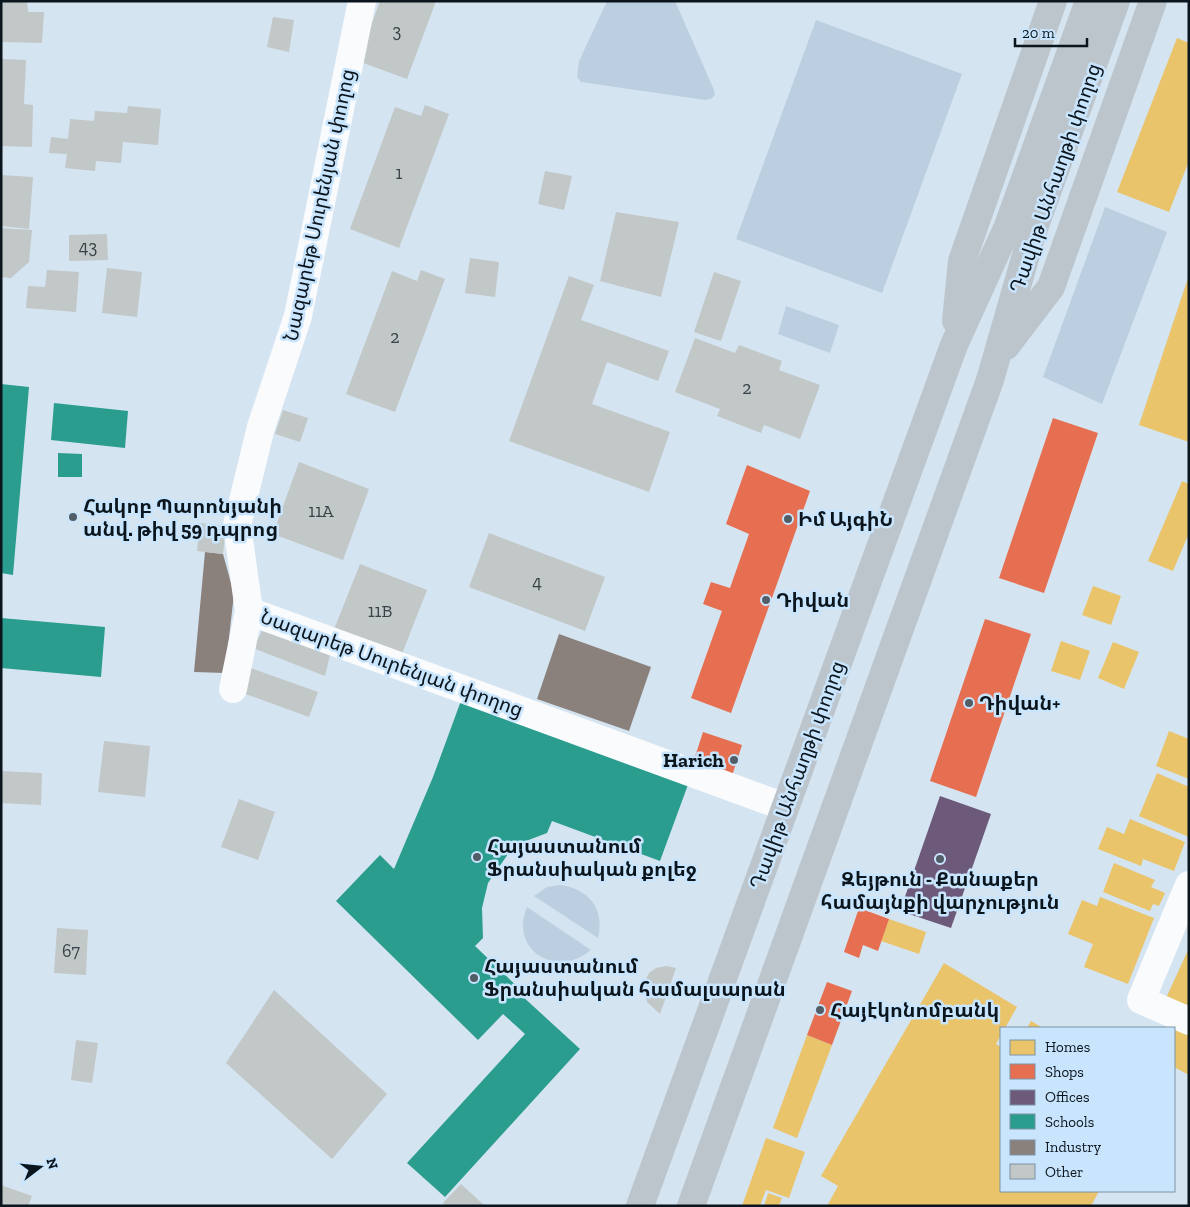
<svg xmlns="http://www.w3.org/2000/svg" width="1190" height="1207" viewBox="0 0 1190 1207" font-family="'Zilla Slab','Noto Sans Armenian',serif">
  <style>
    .green { fill: #bccfe0 }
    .homes { fill: #e9c46a }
    .shops { fill: #e76f51 }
    .offices { fill: #6d597a }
    .schools { fill: #2a9d8f }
    .industry { fill: #8a817c }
    .building { fill: #c2c7c7 }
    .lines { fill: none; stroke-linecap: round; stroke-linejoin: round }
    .minor { stroke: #f9fbfd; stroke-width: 28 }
    .major { stroke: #bdc5cc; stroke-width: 28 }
    .poi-dot { fill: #525d67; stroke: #c9e5fd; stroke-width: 2 }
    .labels { text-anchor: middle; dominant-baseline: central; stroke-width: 5; stroke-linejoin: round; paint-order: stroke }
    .number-label { font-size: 18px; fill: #394248 }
    .street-label { font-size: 20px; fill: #0b151d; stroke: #c9e5fd }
    .poi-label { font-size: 20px; font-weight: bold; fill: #0b151d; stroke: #c9e5fd; text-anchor: start }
  </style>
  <rect width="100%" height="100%" fill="#d5e4f1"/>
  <path class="green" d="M607 1H675L714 90 715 95 711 99 705 100 581 82 577 77 579 61Z
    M816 20 962 74 882 293 736 239Z
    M1105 207 1167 232 1102 404 1043 377Z
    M786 306 839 325 830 353 778 334Z
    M559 885C589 888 605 909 598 938L534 896 547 887Z
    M527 907 591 950C556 979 509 950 527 907Z"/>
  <path class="homes" d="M1177 38 1189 43V161L1169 212 1117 192Z
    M1188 278 1189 279V442L1139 425Z
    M1182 481 1189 484V533L1173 571 1148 561Z
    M1093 586 1121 596 1111 625 1082 615Z
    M1061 641 1090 651 1080 680 1051 671Z
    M1113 642 1139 652 1124 689 1098 678Z
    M1169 731 1189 739V779L1156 766Z
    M1157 773 1189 787V837L1139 816Z
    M1130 819 1185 842 1174 871 1143 859 1141 866 1098 849 1107 827 1124 834Z
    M1114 863 1155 880 1151 887 1165 893 1159 906 1153 904 1150 911 1103 892Z
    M1100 897 1154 918 1128 984 1084 967 1093 944 1068 934 1082 900 1097 906Z
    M889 919 926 932 919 954 881 941Z
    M1189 948V1008L1166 998Z
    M944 963 1017 1007 1005 1028H1001V1035L996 1044 1001 1047V1191H1099L1091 1206H827L838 1186 821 1176Z
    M1031 1021 1043 1028H1027Z
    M1173 1024 1189 1033V1075L1174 1067V1028H1171Z
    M807 1035 832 1045 797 1138 773 1128Z
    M766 1138 805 1152 789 1198 766 1190 760 1206H742Z
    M768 1193 782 1198 779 1206H764Z"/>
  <path class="shops" d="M1053 418 1098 433 1044 593 999 578Z
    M747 465 810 491 731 713 691 698 722 611 703 604 711 582 730 588 749 534 726 524Z
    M985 619 1031 634 976 797 930 781Z
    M703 732 742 745 731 779 692 766Z
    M859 908 889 919 878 951 863 945 859 958 844 952Z
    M827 982 852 991 832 1045 807 1035Z"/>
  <path class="offices" d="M940 796 991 814 951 928 900 911Z"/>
  <path class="schools" d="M1 384 29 387 13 575 1 573Z
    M54 403 128 411 125 448 51 440Z
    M58 453 82 454V477H58Z
    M1 618 105 627 101 677 1 668Z
    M462 698 689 782 660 861 552 821 547 833 526 841 508 854 488 883 482 908 483 938 475 946 523 992 521 995 580 1049 445 1197 407 1163 525 1034 503 1014 478 1040 336 901 380 855 394 869 433 777Z"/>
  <path class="industry" d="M205 552 223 554 234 594 225 673 194 672Z
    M559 634 651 667 629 731 537 699Z"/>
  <path class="building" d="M1 1H27L28 12H44L42 43 1 42Z
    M380 1H436L407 79 358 61Z
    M273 17 294 20 289 52 267 47Z
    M1 59 26 60 24 104 33 105 32 147 1 146Z
    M425 105 449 114 399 248 350 229 395 107 421 116Z
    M128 106 161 109 158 145 123 142 121 163 96 161 95 171 65 168 67 154 49 153 51 137 68 139 70 119 94 121 95 111 127 113Z
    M545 171 572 176 564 210 538 204Z
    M1 175 33 177 29 229 1 226Z
    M616 212 679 222 661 297 600 281Z
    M1 228 32 230 29 262 11 278 1 277Z
    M107 234 108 260 69 261V235Z
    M470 258 499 262 495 297 465 293Z
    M107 268 142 272 137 317 102 313Z
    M47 270 79 272 76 312 26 308 28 286 45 287Z
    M421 270 445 279 395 412 346 394 392 271 417 281Z
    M714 272 741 281 721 341 694 332Z
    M569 276 594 285 581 320 669 351 658 381 607 362 592 404 670 432 649 492 509 441Z
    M695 338 735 353 739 345 782 361 779 370 820 385 800 439 764 425 761 433 717 416 720 409 675 392Z
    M283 410 308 418 300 442 275 434Z
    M299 462 369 489 343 560 273 534Z
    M200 523 226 526 223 554 197 551Z
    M489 533 605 577 585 631 469 587Z
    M360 564 427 590 400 659 333 632Z
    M262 631 330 655 325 676 253 648Z
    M248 667 318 692 309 717 240 692Z
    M104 741 150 746 145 797 98 792Z
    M1 771 42 773 41 805 1 803Z
    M239 799 275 812 258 860 221 847Z
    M57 928 88 930 86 975 54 973Z
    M666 966 676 968 660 1014 647 1002 643 985 649 973 656 968Z
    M274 990 387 1094 332 1159 226 1063Z
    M76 1040 98 1043 92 1083 71 1080Z
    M461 1184 485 1206H446L443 1203Z
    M1 1185 32 1196 28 1206H1Z"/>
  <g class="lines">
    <path class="minor" d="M362 1 298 316 261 427 237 525 249 611 785 807
      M233 689 249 611
      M1189 885 1141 1000 1189 1021"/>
    <path class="major" d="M956 321 962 261 1053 1
      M1006 346 1051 287 1153 1
      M640 1206 954 345 1008 226 1089 1
      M691 1206 990 380 1032 234 1116 1"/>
  </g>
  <g class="poi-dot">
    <circle cx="73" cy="517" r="5"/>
    <circle cx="788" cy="519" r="5"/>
    <circle cx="766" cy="600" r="5"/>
    <circle cx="969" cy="703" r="5"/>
    <circle cx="734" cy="760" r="5"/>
    <circle cx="477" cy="857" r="5"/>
    <circle cx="940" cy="859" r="5"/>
    <circle cx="474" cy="978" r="5"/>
    <circle cx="820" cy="1010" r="5"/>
  </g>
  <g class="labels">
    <g class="number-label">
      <text x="397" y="31">3</text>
      <text x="399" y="173">1</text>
      <text x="88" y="247">43</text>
      <text x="395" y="337">2</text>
      <text x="747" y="388">2</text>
      <text x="321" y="511">11A</text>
      <text x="537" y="582">4</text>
      <text x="380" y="611">11B</text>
      <text x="71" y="951">67</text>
    </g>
    <g class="street-label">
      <text transform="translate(1055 178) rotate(-71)">Դավիթ Անհաղթի փողոց</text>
      <text transform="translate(319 205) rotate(-78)">Նազարեթ Սուրենյան փողոց</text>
      <text transform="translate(392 663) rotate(20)">Նազարեթ Սուրենյան փողոց</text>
      <text transform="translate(797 775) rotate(-70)">Դավիթ Անհաղթի փողոց</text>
    </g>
    <g class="poi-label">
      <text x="83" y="506">Հակոբ Պարոնյանի<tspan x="83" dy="23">անվ. թիվ 59 դպրոց</tspan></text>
      <text x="798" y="519">Իմ ԱյգիՆ</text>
      <text x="776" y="600">Դիվան</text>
      <text x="979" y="703">Դիվան+</text>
      <text x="724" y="760" text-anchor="end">Harich</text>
      <text x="487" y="846">Հայաստանում<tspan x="487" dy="23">Ֆրանսիական քոլեջ</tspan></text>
      <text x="940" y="879" text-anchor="middle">Զեյթուն - Քանաքեր<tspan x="940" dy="23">համայնքի վարչություն</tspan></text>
      <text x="484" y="966">Հայաստանում<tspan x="484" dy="23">Ֆրանսիական համալսարան</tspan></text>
      <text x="830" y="1010">Հայէկոնոմբանկ</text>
    </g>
  </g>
  <rect width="1190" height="1207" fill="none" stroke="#0b151d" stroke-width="5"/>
  <rect x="1000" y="1027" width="175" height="165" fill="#c9e5fd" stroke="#7d92a3"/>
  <rect x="1010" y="1040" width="25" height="15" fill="#e9c46a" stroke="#7d92a3"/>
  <text x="1045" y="1052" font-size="15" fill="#0b151d">Homes</text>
  <rect x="1010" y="1064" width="25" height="15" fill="#e76f51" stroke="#7d92a3"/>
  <text x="1045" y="1077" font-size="15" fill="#0b151d">Shops</text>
  <rect x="1010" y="1090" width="25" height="15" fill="#6d597a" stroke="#7d92a3"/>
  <text x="1045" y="1102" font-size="15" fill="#0b151d">Offices</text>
  <rect x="1010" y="1114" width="25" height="15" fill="#2a9d8f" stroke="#7d92a3"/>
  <text x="1045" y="1127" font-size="15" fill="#0b151d">Schools</text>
  <rect x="1010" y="1140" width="25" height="15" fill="#8a817c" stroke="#7d92a3"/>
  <text x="1045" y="1152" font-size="15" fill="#0b151d">Industry</text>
  <rect x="1010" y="1164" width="25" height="15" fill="#c2c7c7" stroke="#7d92a3"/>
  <text x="1045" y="1177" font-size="15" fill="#0b151d">Other</text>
  <g transform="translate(40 1167) rotate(74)" stroke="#c9e5fd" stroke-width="4" paint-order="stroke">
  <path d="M0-4L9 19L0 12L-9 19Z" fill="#0b151d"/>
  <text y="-8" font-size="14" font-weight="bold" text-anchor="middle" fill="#0b151d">N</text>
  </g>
  <path d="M1015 38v8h72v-8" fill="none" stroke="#0b151d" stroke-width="2.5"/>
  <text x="1022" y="38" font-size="15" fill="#0b151d" stroke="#c9e5fd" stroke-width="4" paint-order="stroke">20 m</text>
</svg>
